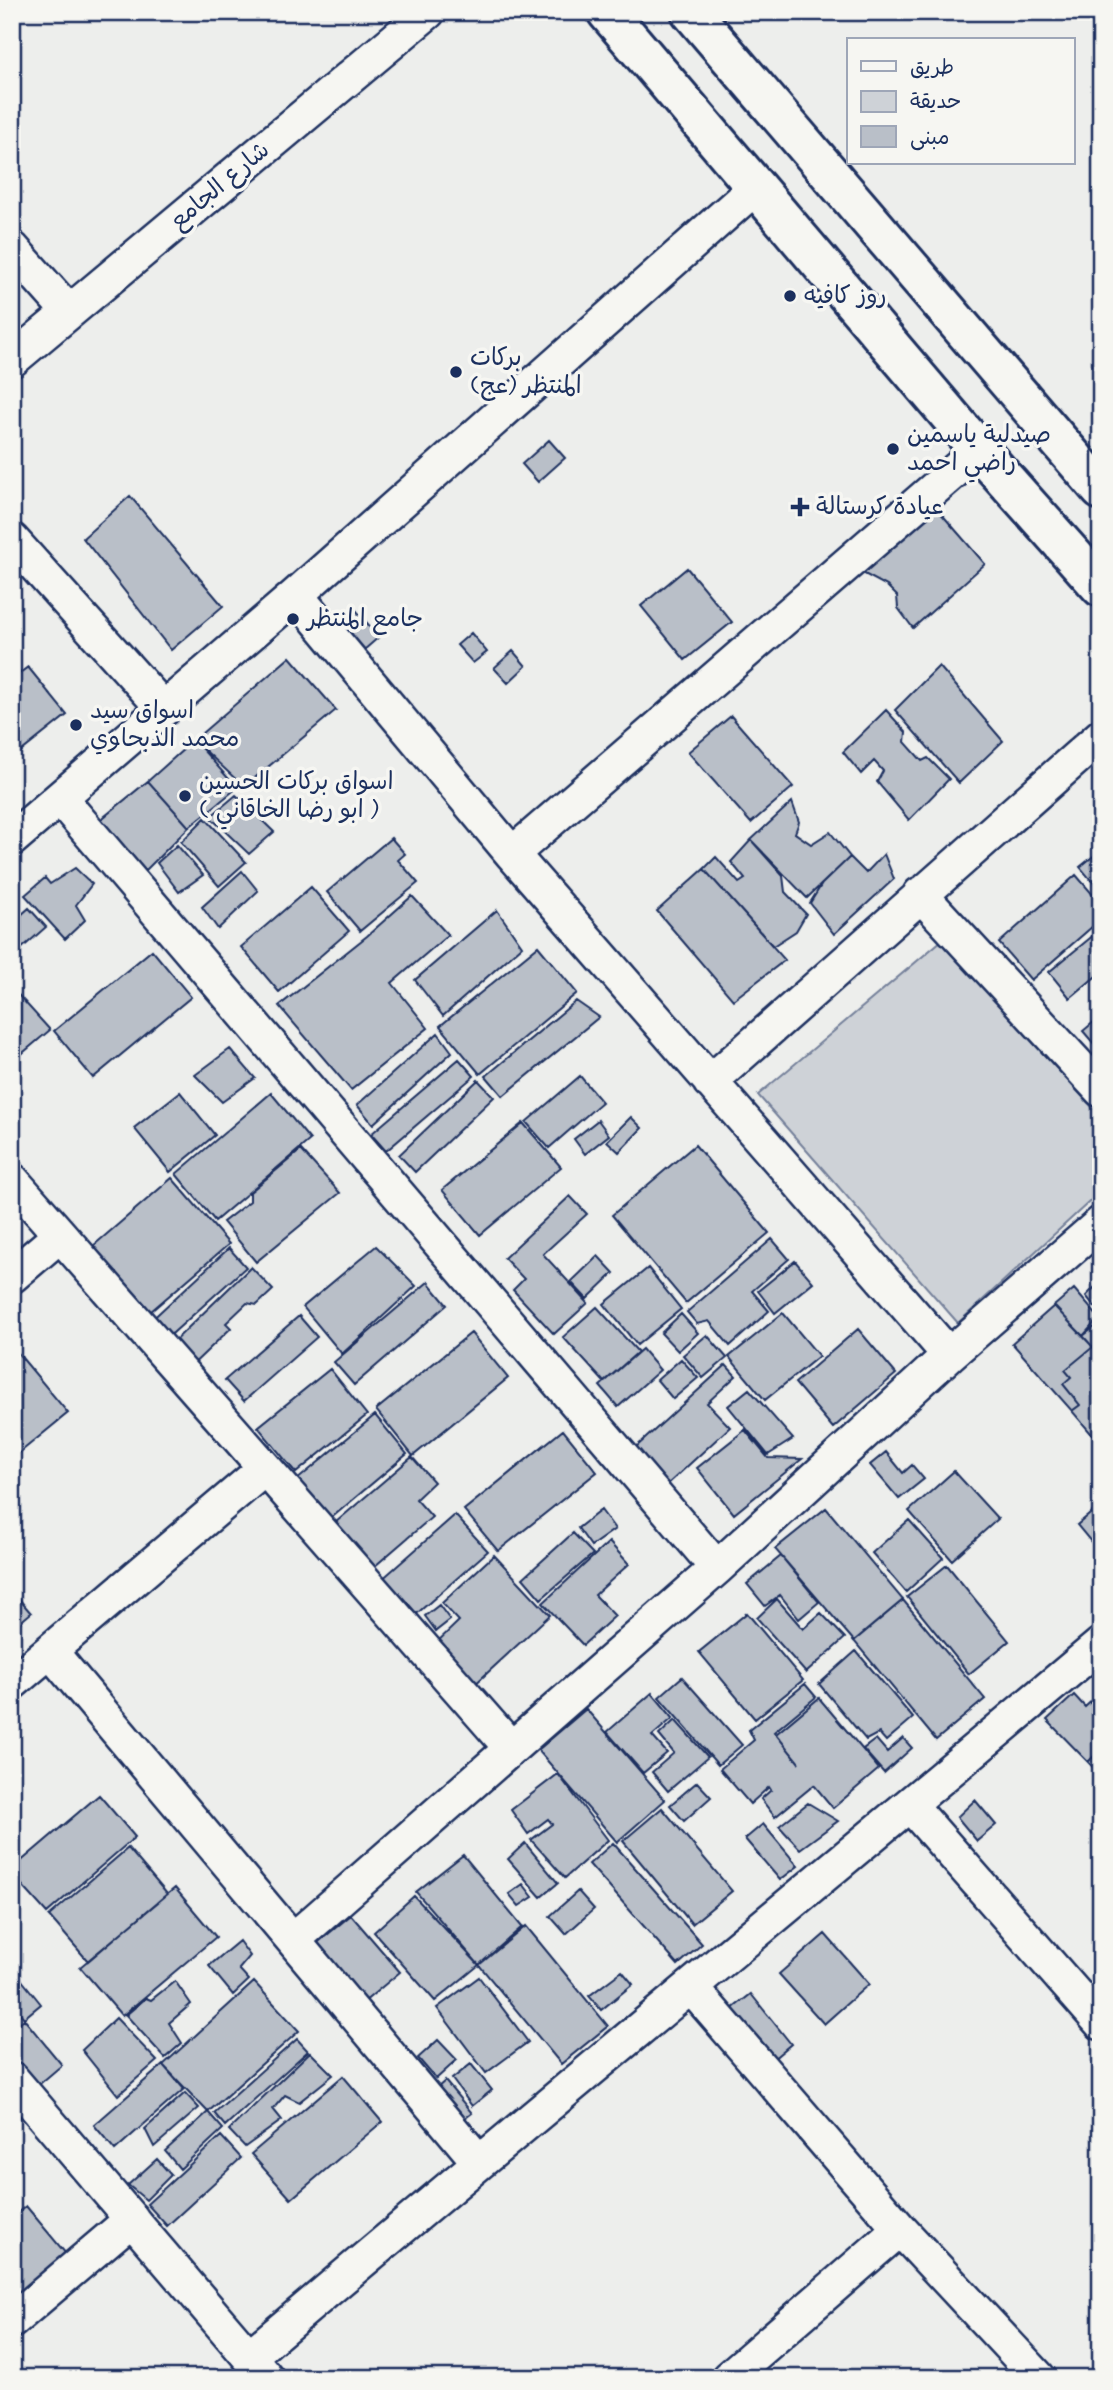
<svg xmlns="http://www.w3.org/2000/svg" width="1113" height="2390" viewBox="0 0 1113 2390" font-family="Mynerve,'Playpen Sans Arabic',sans-serif">
  <style>
    .green { fill: #ced2d7; stroke: #74809a; stroke-width: 2 }
    .building { fill: #b9bfc8; stroke: #1b2f5e; stroke-width: 2 }
    .lines { fill: none; stroke-linecap: round; stroke-linejoin: round }
    .street-casing { stroke: #1b2f5e; stroke-width: 38 }
    .secondary-casing { stroke: #1b2f5e; stroke-width: 44 }
    .street { stroke: #f6f6f2; stroke-width: 33 }
    .secondary { stroke: #f6f6f2; stroke-width: 38 }
    .poi-dot { fill: #1b2f5e; stroke: #f6f6f2; stroke-width: 2.5 }
    .labels { text-anchor: middle; dominant-baseline: central; stroke-width: 7; stroke-linejoin: round; paint-order: stroke }
    .street-label { font-size: 24px; fill: #1b2f5e; stroke: #f6f6f2 }
    .poi-label { font-size: 24px; fill: #1b2f5e; stroke: #f6f6f2; text-anchor: start }
  </style>
  <rect width="100%" height="100%" fill="#edeeec"/>
  <filter id="ink" filterUnits="userSpaceOnUse"><feTurbulence type="fractalNoise" baseFrequency=".0143" numOctaves="2"/><feDisplacementMap in="SourceGraphic" scale="14" xChannelSelector="R" yChannelSelector="G"/><feConvolveMatrix kernelMatrix="1 2 1 2 8 2 1 2 1" color-interpolation-filters="sRGB"/></filter>
  <g filter="url(#ink)">
    <path class="green" d="M941 941 1101 1117V1191L958 1323 758 1095Z"/>
    <path class="building" d="M549 440 565 458 538 482 522 464Z
      M130 496 223 606 171 650 83 538Z
      M932 503 985 564 913 628 898 608 897 596 887 586 857 570Z
      M687 568 732 622 685 660 641 606Z
      M355 609 379 637 356 657 332 629Z
      M471 633 487 652 473 663 457 645Z
      M513 651 526 666 508 683 494 668Z
      M290 657 336 710 244 787 194 740Z
      M939 666 1003 741 959 783 895 710Z
      M28 667 67 715 18 754 12 747V679Z
      M886 710 906 732 905 742 922 761 928 758 949 779 909 820 877 782 883 771 874 761 861 774 843 752Z
      M731 716 793 787 751 823 688 752Z
      M194 740 237 788 189 827 148 781Z
      M148 781 189 827 143 873 99 821Z
      M236 795 274 832 249 854 210 817Z
      M792 802 799 822 795 833 811 844 830 832 850 857 807 898 751 840Z
      M205 818 246 862 219 886 181 842Z
      M391 838 405 854 398 860 418 883 360 931 327 892Z
      M751 840 783 876 785 892 806 914 796 931 773 946 704 869 716 857 739 883 745 879 731 862Z
      M177 845 203 875 179 892 157 863Z
      M1101 850V892L1080 867Z
      M884 854 894 879 834 934 810 903 822 884 850 857 866 873Z
      M75 868 92 884 76 905 85 920 65 939 25 895 45 878 50 884Z
      M704 869 785 960 733 1000 657 911Z
      M242 871 258 891 218 929 202 907Z
      M1076 875 1101 904V919L1031 980 999 943Z
      M311 887 349 931 279 992 241 947Z
      M412 896 448 935 392 983 428 1028 351 1090 279 1006 367 936Z
      M29 908 46 927 12 957V923Z
      M497 910 522 946 443 1016 415 980Z
      M1101 929V972L1070 998 1049 972Z
      M538 946 577 993 480 1074 440 1026Z
      M152 950 191 997 93 1078 54 1031Z
      M12 988 50 1030 12 1062Z
      M576 1001 599 1017 503 1096 486 1076Z
      M1101 1016V1052L1083 1031Z
      M438 1033 452 1052 373 1124 357 1105Z
      M230 1049 255 1078 222 1102 195 1075Z
      M459 1059 474 1076 386 1151 371 1134Z
      M580 1076 602 1102 549 1148 526 1122Z
      M478 1080 494 1097 415 1172 399 1155Z
      M180 1092 215 1135 170 1172 134 1128Z
      M271 1093 310 1140 215 1221 176 1174Z
      M631 1117 642 1128 619 1152 607 1141Z
      M598 1120 609 1135 585 1154 574 1139Z
      M523 1123 561 1167 480 1235 442 1190Z
      M695 1145 769 1233 686 1303 612 1215Z
      M301 1150 340 1193 256 1262 223 1222 250 1201V1192Z
      M172 1178 229 1244 143 1318 86 1252Z
      M570 1196 587 1214 543 1254 588 1303 554 1334 513 1290 524 1279 504 1258Z
      M772 1239 789 1259 752 1291 769 1311 730 1346 709 1321 697 1324 687 1312Z
      M376 1246 416 1286 342 1354 303 1307Z
      M229 1248 246 1267 163 1342 146 1325Z
      M598 1256 614 1273 587 1299 571 1282Z
      M795 1261 813 1282 775 1313 758 1291Z
      M251 1267 273 1290 257 1305 247 1303 226 1323 231 1328 185 1372 164 1351Z
      M648 1268 681 1309 637 1345 604 1304Z
      M1101 1281V1314L1086 1296Z
      M428 1282 447 1305 354 1385 334 1362Z
      M1074 1289 1099 1318 1083 1336 1054 1306Z
      M1054 1306 1093 1347 1065 1370 1071 1377 1063 1384 1080 1405 1072 1411 1012 1343Z
      M597 1307 638 1352 604 1382 563 1337Z
      M783 1313 819 1356 765 1400 729 1357Z
      M681 1314 698 1333 678 1351 661 1333Z
      M299 1316 317 1337 244 1401 225 1380Z
      M1096 1326 1101 1332V1445L1072 1411 1080 1405 1063 1384 1071 1377 1065 1370 1093 1347 1083 1336Z
      M858 1329 896 1374 833 1428 795 1383Z
      M471 1333 508 1378 413 1456 376 1410Z
      M707 1335 727 1358 703 1378 683 1355Z
      M12 1346 68 1413 12 1459Z
      M642 1349 660 1370 618 1407 600 1386Z
      M681 1359 698 1378 673 1399 657 1380Z
      M726 1365 736 1376 707 1403 730 1427 668 1484 635 1448Z
      M330 1369 367 1415 296 1473 258 1427Z
      M749 1389 793 1439 768 1455 728 1406Z
      M375 1415 407 1454 330 1519 297 1480Z
      M563 1430 597 1472 498 1551 464 1510Z
      M745 1430 768 1458 802 1459 734 1514 697 1468Z
      M886 1452 903 1473 912 1465 924 1479 899 1499 870 1465Z
      M412 1457 434 1482 416 1499 432 1517 368 1572 329 1528Z
      M954 1471 998 1519 952 1560 909 1511Z
      M1101 1505V1554L1077 1525Z
      M826 1508 903 1600 854 1641 775 1549Z
      M601 1510 615 1529 591 1546 578 1528Z
      M455 1515 488 1551 413 1617 380 1581Z
      M909 1520 943 1558 906 1592 872 1553Z
      M573 1533 593 1554 541 1599 523 1578Z
      M609 1542 629 1564 595 1595 615 1616 583 1645 543 1603Z
      M494 1555 550 1615 472 1687 433 1646 459 1621 442 1603Z
      M781 1556 819 1602 799 1619 780 1595 765 1606 747 1584Z
      M947 1565 1009 1641 969 1674 907 1597Z
      M12 1591 31 1613 12 1629Z
      M777 1599 803 1629 821 1613 845 1638 806 1673 757 1618Z
      M903 1600 985 1699 936 1740 854 1641Z
      M439 1605 450 1620 436 1631 425 1616Z
      M747 1613 803 1680 755 1719 699 1652Z
      M856 1651 913 1718 886 1741 879 1733 866 1740 819 1684Z
      M682 1677 742 1745 718 1765 659 1697Z
      M805 1684 816 1697 774 1732 799 1763 776 1734 819 1698 879 1769 833 1808 814 1785 775 1817 761 1799 771 1790 769 1787 750 1804 720 1769 754 1740 749 1730Z
      M652 1693 673 1718 652 1736 667 1753 643 1773 607 1732Z
      M1074 1695 1085 1707 1098 1695 1101 1697V1749L1088 1762 1047 1720Z
      M586 1709 665 1800 617 1842 538 1750Z
      M675 1720 708 1757 668 1791 652 1772 674 1753 659 1735Z
      M903 1738 912 1748 884 1773 863 1749 876 1739 887 1752Z
      M1101 1750V1776L1088 1762Z
      M558 1774 608 1840 565 1878 531 1840 552 1824 548 1819 528 1834 511 1810Z
      M697 1782 711 1797 684 1821 670 1805Z
      M99 1795 135 1837 47 1913 12 1874V1869Z
      M975 1800 996 1825 977 1841 957 1817Z
      M808 1803 838 1821 800 1849 779 1826Z
      M662 1808 732 1891 692 1924 623 1841Z
      M763 1824 798 1866 780 1880 745 1839Z
      M525 1843 558 1883 541 1897 508 1859Z
      M613 1843 702 1944 678 1965 589 1864Z
      M128 1848 167 1894 88 1961 49 1916Z
      M463 1855 522 1927 479 1965 416 1892Z
      M1101 1867V1881L1094 1872Z
      M523 1884 533 1897 519 1906 509 1894Z
      M175 1888 216 1937 122 2016 80 1967Z
      M578 1891 594 1909 566 1934 550 1916Z
      M414 1896 479 1965 435 2001 374 1932Z
      M351 1915 400 1972 358 2007 309 1950Z
      M526 1926 608 2026 561 2064 479 1965Z
      M825 1934 869 1984 824 2024 779 1974Z
      M239 1941 250 1956 239 1969 249 1980 233 1995 209 1966Z
      M13 1969 41 2004 24 2018 12 2004Z
      M622 1971 633 1984 601 2010 589 1996Z
      M479 1977 528 2042 486 2073 437 2008Z
      M175 1981 191 2004 169 2023 182 2043 165 2058 126 2015 146 1998 151 2000Z
      M254 1982 299 2031 208 2112 163 2065Z
      M751 1994 791 2044 772 2060 732 2009Z
      M116 2018 157 2061 118 2095 82 2050Z
      M24 2019 62 2065 29 2093 12 2073V2028Z
      M297 2039 308 2051 225 2126 214 2113Z
      M438 2040 457 2060 436 2079 418 2058Z
      M310 2052 333 2075 299 2102 285 2095 273 2109 282 2120 245 2147 229 2130Z
      M471 2064 492 2090 472 2106 452 2079Z
      M163 2065 184 2089 115 2150 94 2125Z
      M343 2076 382 2122 291 2199 251 2154Z
      M445 2081 472 2113 455 2126 429 2095Z
      M185 2093 199 2108 154 2147 145 2129Z
      M208 2112 223 2129 180 2169 165 2151Z
      M221 2136 241 2158 167 2226 147 2204Z
      M157 2159 171 2175 146 2200 128 2185Z
      M26 2206 67 2255 20 2294 12 2285V2217Z"/>
    <g class="lines">
      <defs>
        <path id="street" d="M12 248 69 312
          M12 360 428 12
          M12 540 164 709
          M296 595 512 854 949 1355
          M60 798 717 1568
          M12 839 296 595 756 187
          M512 854 979 450
          M920 894 1101 1090
          M710 1082 1101 736
          M12 1180 511 1748
          M12 1276 60 1235
          M51 1652 479 2162
          M12 1683 264 1469
          M910 1805 1101 2023
          M293 1940 717 1568 949 1355 1101 1223
          M692 1988 900 2229 1039 2378
          M12 2079 267 2378
          M12 2321 132 2219
          M249 2357C531 2117 817 1883 1101 1644
          M728 2378 900 2229"/>
        <path id="secondary" d="M607 12 979 450 1101 587
          M691 12 1101 490"/>
      </defs>
      <use href="#street" class="street-casing"/>
      <use href="#secondary" class="secondary-casing"/>
      <use href="#street" class="street"/>
      <use href="#secondary" class="secondary"/>
    </g>
  </g>
  <g class="poi-dot">
    <circle cx="790" cy="296" r="7"/>
    <circle cx="456" cy="372" r="7"/>
    <circle cx="893" cy="449" r="7"/>
    <path d="M796.5 496.5h7v7h7v7h-7v7h-7v-7h-7v-7h7z"/>
    <circle cx="293" cy="619" r="7"/>
    <circle cx="76" cy="725" r="7"/>
    <circle cx="185" cy="796" r="7"/>
  </g>
  <g class="labels">
    <g class="street-label">
      <text transform="translate(220 186) rotate(-40)">شارع الجامع</text>
    </g>
    <g class="poi-label">
      <text x="804" y="296">روز كافيه</text>
      <text x="470" y="358">بركات<tspan x="470" dy="28">المنتظر (عج)</tspan></text>
      <text x="907" y="435">صيدلية ياسمين<tspan x="907" dy="28">راضي احمد</tspan></text>
      <text x="816" y="507">عيادة كرستالة</text>
      <text x="307" y="619">جامع المنتظر</text>
      <text x="90" y="711">اسواق سيد<tspan x="90" dy="28">محمد الذبحاوي</tspan></text>
      <text x="199" y="782">اسواق بركات الحسين<tspan x="199" dy="28">( ابو رضا الخاقاني )</tspan></text>
    </g>
  </g>
  <rect width="1113" height="2390" fill="none" stroke="#f6f6f2" stroke-width="42"/>
  <rect x="21" y="21" width="1071" height="2348" fill="none" stroke="#1b2f5e" stroke-width="2.5" filter="url(#ink)"/>
  <rect x="847" y="38" width="228" height="126" fill="#f6f6f2" stroke="#9ea6b7" stroke-width="2"/>
  <rect x="861" y="61" width="35" height="10" fill="#f6f6f2" stroke="#9ea6b7" stroke-width="2"/>
  <text x="910" y="74" font-size="21" fill="#1b2f5e">طريق</text>
  <rect x="861" y="91" width="35" height="21" fill="#ced2d7" stroke="#9ea6b7" stroke-width="2"/>
  <text x="910" y="108" font-size="21" fill="#1b2f5e">حديقة</text>
  <rect x="861" y="126" width="35" height="21" fill="#b9bfc8" stroke="#9ea6b7" stroke-width="2"/>
  <text x="910" y="144" font-size="21" fill="#1b2f5e">مبنى</text>
</svg>
